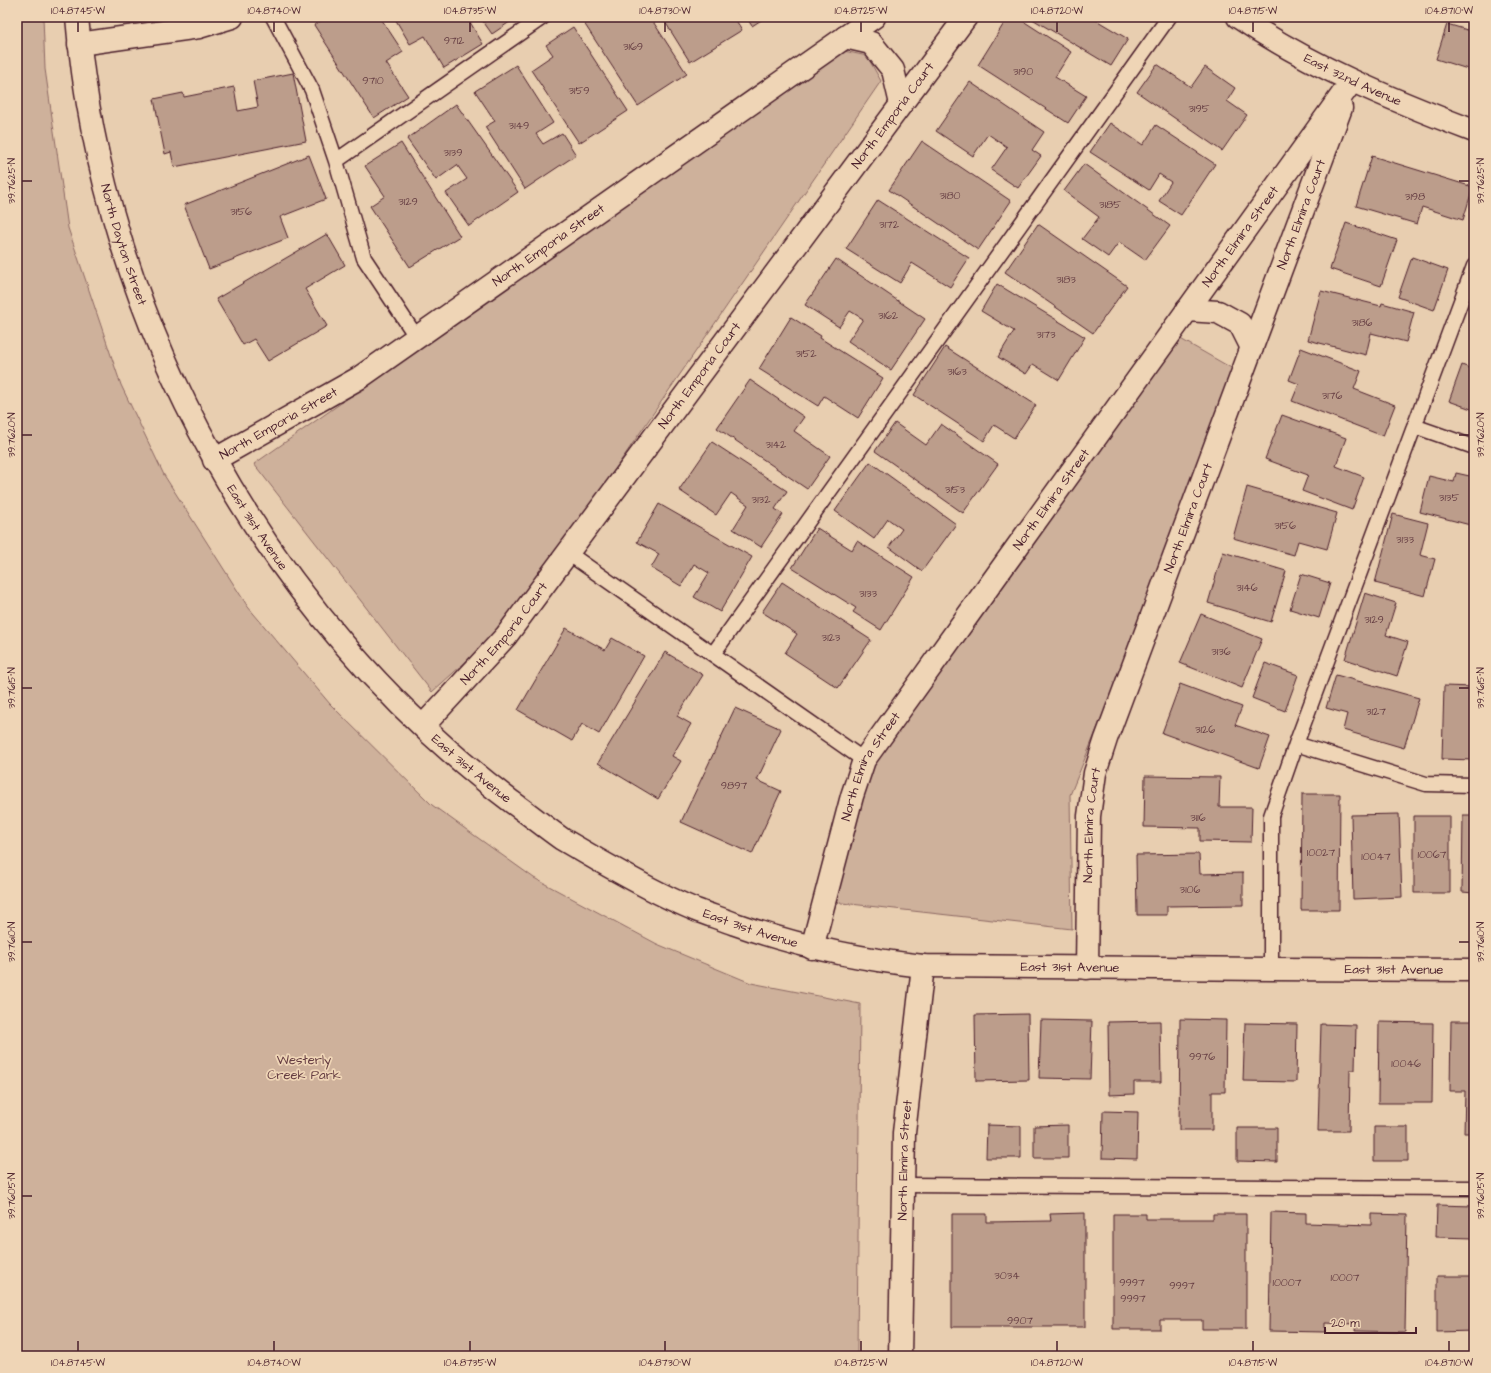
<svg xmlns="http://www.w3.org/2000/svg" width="1491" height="1373" viewBox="0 0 1491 1373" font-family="'Architects Daughter',sans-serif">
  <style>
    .green { fill: #ceb19b; stroke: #8c6863 }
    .building { fill: #bc9d8b; stroke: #4a1f2b }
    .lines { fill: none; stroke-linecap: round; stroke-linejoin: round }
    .service-casing { stroke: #4a1f2b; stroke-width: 17 }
    .minor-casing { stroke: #4a1f2b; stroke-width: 25 }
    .service { stroke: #efd5b6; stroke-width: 14 }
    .minor { stroke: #efd5b6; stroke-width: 22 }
    .ticks { fill: none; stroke: #4a1f2b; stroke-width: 1.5 }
    .labels { text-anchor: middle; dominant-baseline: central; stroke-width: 3.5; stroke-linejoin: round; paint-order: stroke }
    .number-label { font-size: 11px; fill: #663e43 }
    .street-label { font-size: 13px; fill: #4a1f2b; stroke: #efd5b6 }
    .park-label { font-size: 13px; fill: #643c41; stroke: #efd5b6 }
    .neatline { fill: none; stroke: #4a1f2b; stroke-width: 1.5 }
    .ticks-label { font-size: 10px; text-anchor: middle; fill: #4a1f2b }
  </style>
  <rect width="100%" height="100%" fill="#e8ceb0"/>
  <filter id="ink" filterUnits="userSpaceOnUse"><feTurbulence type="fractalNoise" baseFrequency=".025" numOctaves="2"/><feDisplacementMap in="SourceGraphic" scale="8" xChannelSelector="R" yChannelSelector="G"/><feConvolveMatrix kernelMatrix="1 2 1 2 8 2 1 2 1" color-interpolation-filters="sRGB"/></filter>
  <g filter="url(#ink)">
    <path class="green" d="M17 17H43L45 69 68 228 121 385 164 475 248 607 330 704 432 805 534 878 657 944 751 983 860 1004 857 1356H17Z
      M105 17H173L128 23 107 20Z
      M844 51 867 56 881 81 511 621 432 692 254 464Z
      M1170 333 1242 374 1070 795 1072 929 833 902 864 760Z"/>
    <path class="building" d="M328 17H380L403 52 386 63 408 96 374 118 314 25Z
      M394 17H467L483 44 444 68 425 36 410 44Z
      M480 17H517L492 34Z
      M580 17H650L687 74 638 106Z
      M662 17H734L742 30 690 62Z
      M746 17H766L752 26Z
      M1008 17H1017L1071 52 1055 77 1086 96 1068 123 978 65Z
      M1029 17H1091L1128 39 1111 66Z
      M1459 17H1474V21Z
      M1447 24 1474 32V71L1436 59Z
      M573 27 628 111 579 143 531 70 553 55 546 45Z
      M1157 64 1191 87 1205 67 1235 88 1227 101 1247 115 1222 151 1137 92Z
      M516 65 553 123 536 134 543 144 562 133 576 155 525 189 485 127 495 121 475 91Z
      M293 73 306 141 174 167 171 152 165 154 154 99 183 93 184 97 234 87 238 111 258 107 253 81Z
      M970 82 1044 132 1032 150 1041 156 1018 188 991 170 1007 147 988 134 973 156 936 131Z
      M456 104 518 192 469 226 446 193 467 179 457 165 436 180 407 139Z
      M1110 123 1143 145 1156 125 1215 164 1181 215 1159 201 1171 182 1159 174 1149 190 1090 152Z
      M922 141 1011 201 978 250 889 190Z
      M401 143 460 236 410 267 370 206 385 196 365 166Z
      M309 155 326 199 280 217 288 238 209 269 184 205Z
      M1372 156 1473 187 1463 220 1422 207 1417 224 1356 206Z
      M1084 164 1170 226 1145 260 1119 242 1108 257 1082 239 1099 217 1064 191Z
      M878 200 969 258 950 287 912 263 900 283 846 249Z
      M1346 223 1397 240 1381 286 1330 269Z
      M1038 224 1127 286 1093 333 1005 272Z
      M327 234 345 265 305 289 327 326 268 361 254 339 243 345 216 299Z
      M1412 257 1448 270 1434 310 1398 297Z
      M836 259 925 319 891 370 848 341 863 319 850 311 839 327 805 305Z
      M997 284 1085 337 1059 380 1033 364 1026 374 998 357 1014 331 981 311Z
      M1321 291 1381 306 1382 303 1414 312 1406 342 1371 333 1366 355 1308 340Z
      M791 317 821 336 820 338 883 378 858 418 824 396 818 406 759 369Z
      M945 347 1036 405 1014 438 994 425 984 441 914 395Z
      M1301 348 1361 371 1354 389 1395 405 1383 436 1292 401 1299 384 1289 380Z
      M1462 365 1474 370V410L1449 401Z
      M750 380 804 417 794 431 830 456 807 489 717 428Z
      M1282 415 1346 438 1336 466 1364 477 1352 510 1302 491 1308 475 1265 459Z
      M895 423 926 445 941 424 998 464 963 513 875 451Z
      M712 442 787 491 775 509 783 514 761 547 733 529 748 505 731 493 716 515 679 490Z
      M870 462 956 524 922 571 889 547 902 529 888 519 874 539 835 511Z
      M1456 473 1474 477V526L1420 512 1429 476 1454 482Z
      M1247 487 1337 513 1327 549 1298 541 1294 555 1233 538Z
      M659 504 752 557 720 612 694 597 709 573 694 564 681 586 651 568 659 554 637 542Z
      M1393 514 1428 523 1420 555 1435 559 1425 596 1375 583Z
      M817 528 852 550 857 541 914 577 881 630 853 612 856 608 792 568Z
      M1223 552 1286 571 1271 622 1208 603Z
      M1301 574 1330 583 1319 618 1290 609Z
      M782 582 871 640 838 688 785 653 797 634 762 612Z
      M1365 593 1396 603 1386 635 1408 642 1397 676 1345 659Z
      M1201 614 1262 639 1242 688 1180 663Z
      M566 628 605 650 612 638 644 656 599 734 582 724 572 741 518 710Z
      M665 652 703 675 677 716 691 724 672 756 681 761 658 799 598 763Z
      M1265 663 1298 675 1285 711 1252 698Z
      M1336 675 1419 698 1404 748 1343 730 1347 714 1326 708Z
      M1180 684 1242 707 1235 725 1270 737 1259 768 1162 733Z
      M1444 686 1474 687V760L1442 759Z
      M735 708 781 729 757 780 781 791 752 854 681 822Z
      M1145 776 1220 777 1219 807H1252L1251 842 1200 841V828L1144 827Z
      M1302 794H1340L1339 910H1301Z
      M1399 814 1402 897 1353 899 1351 815Z
      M1463 815H1474V893L1462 892Z
      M1414 816H1450V893H1414Z
      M1199 854 1200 874 1243 873V905L1167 906V915H1137L1136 855Z
      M1028 1014 1029 1080 976 1081 975 1015Z
      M1180 1019 1226 1020 1225 1092H1212V1130H1179Z
      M1041 1020 1092 1021 1090 1079 1039 1078Z
      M1160 1021 1161 1082H1134V1094L1109 1095 1108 1022Z
      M1451 1021H1474V1133H1464L1465 1091H1450Z
      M1379 1022 1433 1023 1432 1103H1378Z
      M1245 1023 1297 1024 1296 1082 1243 1081Z
      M1321 1024 1356 1025 1355 1070H1350L1349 1131H1318Z
      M1103 1111 1138 1112 1137 1159 1102 1158Z
      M987 1125 1021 1126V1158H986Z
      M1068 1125V1158H1034V1126Z
      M1374 1127H1408V1161H1374Z
      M1237 1128H1277V1162L1237 1161Z
      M1437 1205 1474 1206V1238L1436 1237Z
      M1271 1212 1306 1213V1223L1371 1225V1214L1407 1215 1405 1332 1355 1331 1356 1324 1325 1323V1332L1269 1331Z
      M1085 1213V1327H952V1214H987V1222L1051 1221 1050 1214Z
      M1113 1214H1146V1219H1213V1214H1246V1329H1202V1320H1160V1329H1113Z
      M1437 1276H1474V1331L1437 1332Z"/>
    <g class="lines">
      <defs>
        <path id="service" d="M273 17 312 90 336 161 364 258 417 338
          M336 161 543 17
          M1414 426 1474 447
          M568 553 864 760
          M713 654 1169 17
          M1296 744 1426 784 1474 785
          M1271 969V816L1296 744 1474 266
          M903 1185 1474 1188"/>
        <g id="minor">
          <path id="s1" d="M77 17C102 321 268 619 512 802 529 814 545 827 562 839 574 846 586 853 598 860 630 878 662 896 696 910 709 915 722 919 735 924 797 946 857 959 923 966L1271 969 1474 970"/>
          <path id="s2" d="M1238 17C1310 66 1392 100 1474 131"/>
          <path d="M845 37 871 43 893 70 901 104"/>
          <path d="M79 44 199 27 232 17"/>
          <path d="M1187 310 1218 312 1240 324 1252 348"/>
          <path id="s3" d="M214 460 359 378 874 17"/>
          <path id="s4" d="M423 726 506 636 966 17"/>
          <path id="s5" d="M812 948 852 796 864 760 1352 81"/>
          <path id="s6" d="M1087 968 1089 816 1095 773 1106 739 1341 108"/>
          <path id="s7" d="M900 1356 904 1133 923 966"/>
        </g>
      </defs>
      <use href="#service" class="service-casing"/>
      <use href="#minor" class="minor-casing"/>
      <use href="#service" class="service"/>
      <use href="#minor" class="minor"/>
    </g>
  </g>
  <path class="ticks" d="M78 22V32M274 22V32M470 22V32M665 22V32M861 22V32M1057 22V32M1253 22V32M1449 22V32M22 181H32M1459 181H1469M22 435H32M1459 435H1469M22 688H32M1459 688H1469M22 942H32M1459 942H1469M22 1196H32M1459 1196H1469M78 1341V1351M274 1341V1351M470 1341V1351M665 1341V1351M861 1341V1351M1057 1341V1351M1253 1341V1351M1449 1341V1351"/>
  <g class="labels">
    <g class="number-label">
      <text x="454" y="40">9712</text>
      <text x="633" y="46">3169</text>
      <text x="1023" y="71">3190</text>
      <text x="373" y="80">9710</text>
      <text x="579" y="90">3159</text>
      <text x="1199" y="108">3195</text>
      <text x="519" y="125">3149</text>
      <text x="453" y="152">3139</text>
      <text x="950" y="195">3180</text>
      <text x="1415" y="196">3198</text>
      <text x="408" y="201">3129</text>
      <text x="1110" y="204">3185</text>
      <text x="241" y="211">3156</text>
      <text x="889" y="224">3172</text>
      <text x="1066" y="279">3183</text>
      <text x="888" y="315">3162</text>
      <text x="1362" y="322">3186</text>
      <text x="1046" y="334">3173</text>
      <text x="806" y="353">3152</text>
      <text x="957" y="371">3163</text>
      <text x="1332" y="395">3176</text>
      <text x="776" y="444">3142</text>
      <text x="955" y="489">3153</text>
      <text x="1449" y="497">3135</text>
      <text x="761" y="499">3132</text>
      <text x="1285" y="525">3156</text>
      <text x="1405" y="539">3133</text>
      <text x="1247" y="587">3146</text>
      <text x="868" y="593">3133</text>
      <text x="1374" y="619">3129</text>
      <text x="831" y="637">3123</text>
      <text x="1221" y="651">3136</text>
      <text x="1376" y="711">3127</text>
      <text x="1205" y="729">3126</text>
      <text x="734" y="785">9897</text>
      <text x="1198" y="817">3116</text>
      <text x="1321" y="852">10027</text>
      <text x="1432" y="854">10067</text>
      <text x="1376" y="856">10047</text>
      <text x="1190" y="889">3106</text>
      <text x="1202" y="1056">9976</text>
      <text x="1406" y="1063">10046</text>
      <text x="1007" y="1275">3034</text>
      <text x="1345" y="1277">10007</text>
      <text x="1132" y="1282">9997</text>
      <text x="1287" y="1282">10007</text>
      <text x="1182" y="1285">9997</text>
      <text x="1133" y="1298">9997</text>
      <text x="1020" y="1320">9907</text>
    </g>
    <g class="street-label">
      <text stroke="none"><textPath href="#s2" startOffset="131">East 32nd Avenue</textPath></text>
      <text stroke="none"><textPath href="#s4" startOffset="771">North Emporia Court</textPath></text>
      <text stroke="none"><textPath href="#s6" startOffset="791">North Elmira Court</textPath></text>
      <text stroke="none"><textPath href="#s5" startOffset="840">North Elmira Street</textPath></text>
      <text stroke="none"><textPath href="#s1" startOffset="233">North Dayton Street</textPath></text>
      <text stroke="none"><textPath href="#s3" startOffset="398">North Emporia Street</textPath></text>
      <text stroke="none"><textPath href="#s4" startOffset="447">North Emporia Court</textPath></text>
      <text stroke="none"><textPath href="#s3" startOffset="74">North Emporia Street</textPath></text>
      <text stroke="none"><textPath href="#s5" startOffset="516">North Elmira Street</textPath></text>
      <text stroke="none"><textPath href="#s6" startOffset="467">North Elmira Court</textPath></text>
      <text stroke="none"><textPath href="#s1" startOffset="547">East 31st Avenue</textPath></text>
      <text stroke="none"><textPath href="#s4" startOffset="123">North Emporia Court</textPath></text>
      <text stroke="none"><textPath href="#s1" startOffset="871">East 31st Avenue</textPath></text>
      <text stroke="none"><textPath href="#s5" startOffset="192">North Elmira Street</textPath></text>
      <text stroke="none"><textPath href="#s6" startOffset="143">North Elmira Court</textPath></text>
      <text stroke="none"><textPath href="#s1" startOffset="1195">East 31st Avenue</textPath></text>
      <text stroke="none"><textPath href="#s1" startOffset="1519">East 31st Avenue</textPath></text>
      <text stroke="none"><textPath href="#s1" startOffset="1843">East 31st Avenue</textPath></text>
      <text stroke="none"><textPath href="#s7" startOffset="196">North Elmira Street</textPath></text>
    </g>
    <g class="park-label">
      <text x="304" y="1060">Westerly<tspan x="304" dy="15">Creek Park</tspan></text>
    </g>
  </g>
  <rect width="1491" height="1373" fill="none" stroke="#efd5b6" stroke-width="44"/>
  <path d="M1325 1327v6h91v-6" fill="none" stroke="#4a1f2b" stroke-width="2"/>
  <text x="1331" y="1327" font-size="12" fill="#4a1f2b" stroke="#efd5b6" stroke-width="3" paint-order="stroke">20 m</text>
  <rect x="22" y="22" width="1447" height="1329" class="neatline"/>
  <g class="ticks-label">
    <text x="78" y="14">104.8745°W</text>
    <text x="274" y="14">104.8740°W</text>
    <text x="470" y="14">104.8735°W</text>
    <text x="665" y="14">104.8730°W</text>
    <text x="861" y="14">104.8725°W</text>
    <text x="1057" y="14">104.8720°W</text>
    <text x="1253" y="14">104.8715°W</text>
    <text x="1449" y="14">104.8710°W</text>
    <text transform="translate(11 181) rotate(-90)" y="4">39.7625°N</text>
    <text transform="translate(1480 181) rotate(-90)" y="4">39.7625°N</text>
    <text transform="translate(11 435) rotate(-90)" y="4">39.7620°N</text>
    <text transform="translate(1480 435) rotate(-90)" y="4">39.7620°N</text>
    <text transform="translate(11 688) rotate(-90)" y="4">39.7615°N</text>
    <text transform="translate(1480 688) rotate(-90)" y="4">39.7615°N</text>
    <text transform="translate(11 942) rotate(-90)" y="4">39.7610°N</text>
    <text transform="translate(1480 942) rotate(-90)" y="4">39.7610°N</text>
    <text transform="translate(11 1196) rotate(-90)" y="4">39.7605°N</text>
    <text transform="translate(1480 1196) rotate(-90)" y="4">39.7605°N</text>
    <text x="78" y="1366">104.8745°W</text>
    <text x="274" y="1366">104.8740°W</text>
    <text x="470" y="1366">104.8735°W</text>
    <text x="665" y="1366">104.8730°W</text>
    <text x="861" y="1366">104.8725°W</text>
    <text x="1057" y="1366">104.8720°W</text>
    <text x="1253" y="1366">104.8715°W</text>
    <text x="1449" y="1366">104.8710°W</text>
  </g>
</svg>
